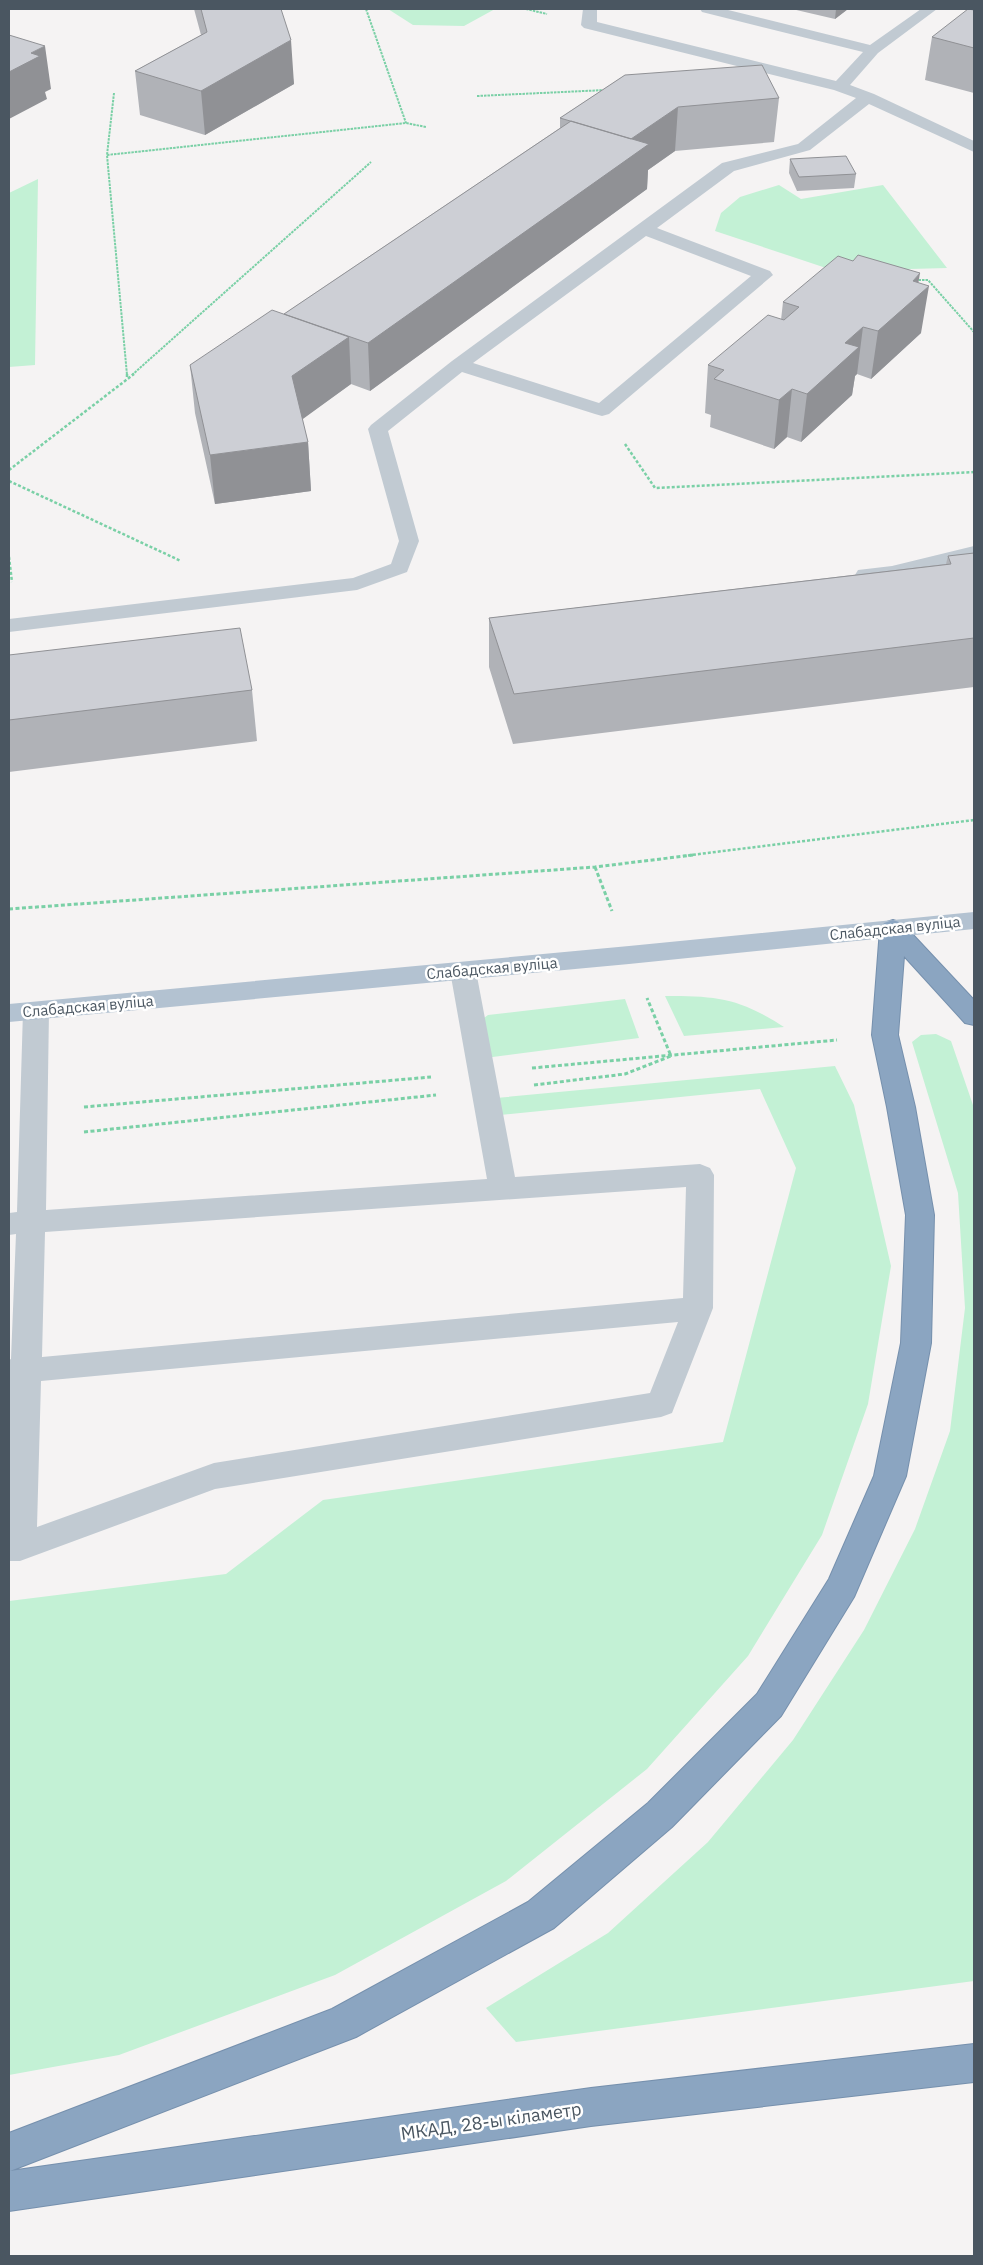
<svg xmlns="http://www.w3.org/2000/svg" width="983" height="2265" viewBox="0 0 983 2265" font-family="'IBM Plex Sans',sans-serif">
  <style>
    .green { fill: #c3f1d5 }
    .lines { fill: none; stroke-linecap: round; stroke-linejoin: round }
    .highway-casing { stroke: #7690ad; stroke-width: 2 }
    .path-far2 { stroke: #7ad0a6; stroke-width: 2; stroke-dasharray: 2.5 1; stroke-linecap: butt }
    .path-far1 { stroke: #7ad0a6; stroke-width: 2.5; stroke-dasharray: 3 2; stroke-linecap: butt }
    .path { stroke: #7ad0a6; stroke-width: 3; stroke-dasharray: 4 2.5; stroke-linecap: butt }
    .minor { fill: #c1cad2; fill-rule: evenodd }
    .major { fill: #b3c2d1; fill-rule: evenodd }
    .highway { fill: #8ba5c1; fill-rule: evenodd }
    .wall { fill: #b0b2b7 }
    .shaded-wall { fill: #909195 }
    .building { fill: #cdcfd5; stroke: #909195 }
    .labels { text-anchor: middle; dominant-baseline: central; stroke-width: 5; stroke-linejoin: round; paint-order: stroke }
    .street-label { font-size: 15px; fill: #4a5661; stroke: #fff }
    .near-street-label { font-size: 18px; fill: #4a5661; stroke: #fff }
  </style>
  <rect width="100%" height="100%" fill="#f5f3f3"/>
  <path class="green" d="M388 9H495L464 26 413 25Z
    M38 179 35 365 9 367V193Z
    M779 185 801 199 883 185 947 268 835 271 715 231 721 213 740 197Z
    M665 996C718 996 739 998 784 1027L684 1036Z
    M625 999 639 1038 477 1059 476 1024 488 1015Z
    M936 1034 951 1041 974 1108V1981L516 2042 486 2008 608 1933 708 1842 793 1740 864 1630 915 1529 950 1431 965 1308 958 1193 912 1042 921 1035Z
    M835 1066 854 1105 891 1266 868 1404 822 1535 748 1656 647 1769 506 1881 335 1975 119 2055 9 2075V1601L226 1574 323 1500 723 1442 796 1168 760 1089 500 1115 496 1098Z"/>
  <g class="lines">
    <defs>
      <path id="highway" d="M893 920 902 923 974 1000V1025L965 1023 904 956 898 1035 915 1107 934 1215 931 1343 906 1476 854 1597 781 1716 672 1827 554 1928 356 2037 10 2171 591 2088 974 2044V2082L591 2126 9 2211V2133L332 2009 528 1902 648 1803 757 1694 829 1579 874 1476 901 1343 906 1215 887 1107 872 1035 880 929 884 923Z"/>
    </defs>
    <use href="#highway" class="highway-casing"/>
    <path class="path-far2" d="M366 9 406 123
      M526 9 547 14
      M114 93 107 155 127 375
      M477 96 606 90
      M107 155 406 123 426 127
      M915 280H928L974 332
      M132 375 371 162"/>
    <path class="path-far1" d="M127 374V379
      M625 444 655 488 974 472
      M9 470 134 374
      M9 481 181 561
      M9 557 12 582
      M683 856 974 820"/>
    <path class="path" d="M595 867 612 911
      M9 909 595 867 693 855
      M532 1068 837 1040
      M534 1085 625 1074 671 1056 647 998
      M84 1107 431 1077
      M84 1132 436 1095"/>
    <path class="minor" d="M583 9H597V22L836 81 863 52 702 12 700 9H724L870 45 921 9H937L878 53 850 85 874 94 974 141V152L869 104 810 150 734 171 657 228 770 271 773 275 609 414 602 416 595 414 462 372 388 431 419 541 407 572 357 590 9 632V619L353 578 391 564 399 541 368 429 371 425 452 361 722 163 798 144 856 98 834 90 584 28 581 25ZM646 236 751 276 599 403 473 363Z
      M974 546V558C945 565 885 586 858 580L855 575 858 570 892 566Z
      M463 962 472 965 476 971 515 1177 700 1164 710 1168 714 1175 713 1308 672 1413 661 1417 215 1489 20 1561H9L10 1384H9V1360L11 1359 16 1234 9 1235V1213L17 1212 23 1011 27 1004 36 1002 45 1004 49 1011 46 1210 487 1179 450 971 454 965ZM686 1187 683 1298 42 1357 45 1232ZM678 1322 650 1393 214 1463 37 1527 41 1381Z"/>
    <path class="major" d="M974 912V929L629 964 9 1022V1004L629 946Z"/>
    <use href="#highway" class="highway"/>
  </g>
  <path class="wall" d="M194 9H281L294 84 205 135 140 115 135 71 201 35Z
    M792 9H848L835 19Z
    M974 10V93L925 80 932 37Z
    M625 75 779 98 774 142 675 151 648 170 647 189 370 391 351 384 302 419 308 442 311 491 215 504 195 413 190 365 284 314 560 128V118Z
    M790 159 856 174 854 188 797 191 789 173Z
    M918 283 921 333 871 379 857 374 855 376 852 395 801 442 787 437 774 449 710 427 711 415 705 413 708 365 781 320 783 302Z
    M974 553V687L513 744 489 667V618L946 564 948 556Z
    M9 655 252 690 257 741 9 772Z"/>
  <path class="shaded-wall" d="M836 9H848L835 19Z
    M291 40 294 84 205 135 201 91Z
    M45 46 51 89 45 92 47 99 9 119V72L31 53Z
    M678 107 675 151 648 170 647 189 370 391 368 343 631 139Z
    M920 273 916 297 929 286 921 333 871 379 878 331 913 281Z
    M863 327 857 374 855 376 852 395 801 442 807 394 845 343Z
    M349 337 351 384 296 424 292 376Z
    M792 389 787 437 774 449 779 400Z
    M308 442 311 491 215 504 210 455Z"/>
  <path class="building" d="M201 9H281L291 40 201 91 135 71 207 32Z
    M968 9 974 10V48L932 37Z
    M9 35 45 46 31 53 40 56 9 72Z
    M762 65 779 98 678 107 631 139 560 118 625 75Z
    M571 121 649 144 368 343 284 314Z
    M846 156 856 174 799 177 790 159Z
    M858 255 920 273 913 281 929 286 878 331 863 327 845 343 859 347 807 394 792 389 779 400 714 379 724 370 708 365 768 315 784 320 799 307 783 302 838 256 853 261Z
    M272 310 349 337 292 376 308 442 210 455 190 365Z
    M974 553V638L514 694 489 618 951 564 948 556Z
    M240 628 252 690 9 720V655Z"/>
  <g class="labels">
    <g class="street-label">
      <text transform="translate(895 928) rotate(-6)">Слабадская вуліца</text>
      <text transform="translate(492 968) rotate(-5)">Слабадская вуліца</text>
      <text transform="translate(88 1006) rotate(-5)">Слабадская вуліца</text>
    </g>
    <g class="near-street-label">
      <text transform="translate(491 2121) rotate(-8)">МКАД, 28-ы кіламетр</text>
    </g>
  </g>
  <rect width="983" height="2265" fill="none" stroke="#4a5661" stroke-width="20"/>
</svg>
